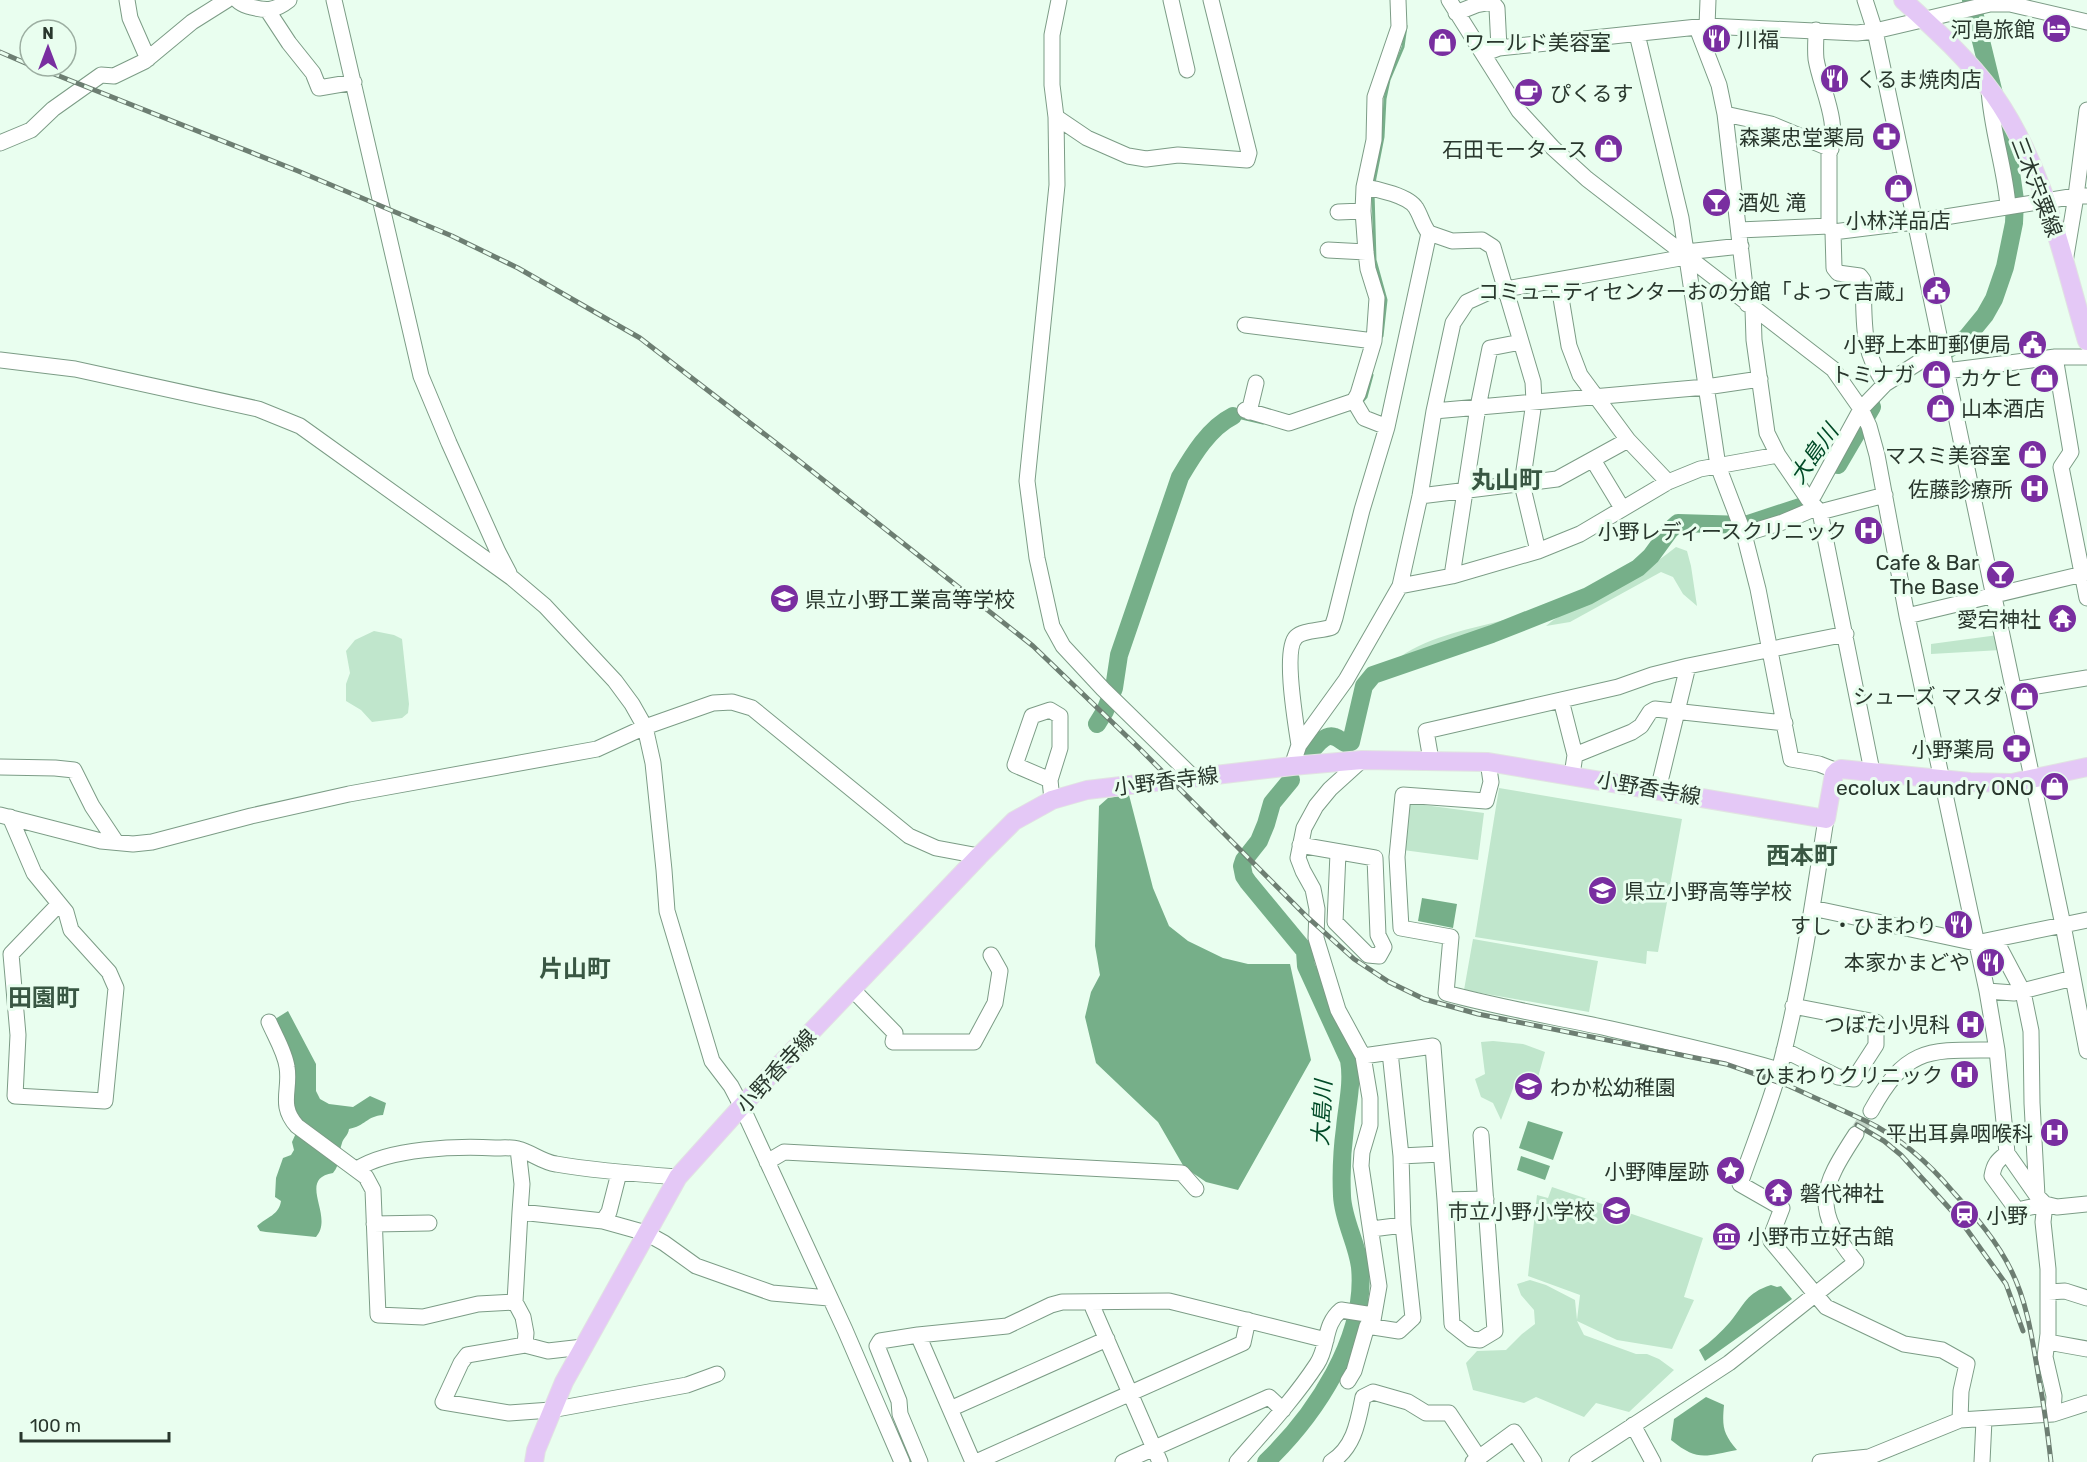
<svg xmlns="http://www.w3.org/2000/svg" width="2087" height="1462" viewBox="0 0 2087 1462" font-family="Rubik,'Noto Sans JP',sans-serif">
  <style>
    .green { fill: #c0e6cc }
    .water { fill: #76af89 }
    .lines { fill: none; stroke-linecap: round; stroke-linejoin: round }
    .stream { stroke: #76af89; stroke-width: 3 }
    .river { stroke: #76af89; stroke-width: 18 }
    .minor-tunnel { stroke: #c3d6c8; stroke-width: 15; stroke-dasharray: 15 8; stroke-linecap: butt }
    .minor-casing { stroke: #7c9c86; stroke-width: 17 }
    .major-casing { stroke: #e1e3e2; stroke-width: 20 }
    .minor { stroke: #fff; stroke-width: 15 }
    .major { stroke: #e4c8f6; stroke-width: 18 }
    .rail-casing { stroke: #6d7e72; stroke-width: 5 }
    .rail { stroke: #e9feef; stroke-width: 3; stroke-dasharray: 9; stroke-linecap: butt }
    .labels { text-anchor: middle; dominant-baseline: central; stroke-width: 6; stroke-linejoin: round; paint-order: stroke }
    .poi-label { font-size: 21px; fill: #29372d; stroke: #e9feef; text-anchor: end }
    .street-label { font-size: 21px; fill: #29372d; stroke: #e9feef }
    .water-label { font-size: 22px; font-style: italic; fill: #004a27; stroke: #e9feef }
    .quarter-label { font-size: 24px; font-weight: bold; fill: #395743; stroke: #e9feef }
  </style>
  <rect width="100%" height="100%" fill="#e9feef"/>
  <path class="green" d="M1676 547 1687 551 1691 566 1697 606 1683 594 1673 577 1661 572 1570 622 1546 626C1564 610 1583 607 1603 596 1628 582 1653 565 1676 547Z
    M1508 619 1499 625 1477 635 1399 664 1400 657C1431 635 1472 629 1508 619Z
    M374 631 394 635 402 639 409 704 408 713 402 718 372 722 361 710 346 701V684L350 673 346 651 355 640Z
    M1998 635 2001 650 1931 654V644Z
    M1499 788 1682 819 1658 952 1647 951 1646 964 1475 937Z
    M1409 803 1484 813 1478 860 1403 850Z
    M1473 939 1598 961 1589 1012 1464 990Z
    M1493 1041 1523 1044 1545 1052 1535 1088 1515 1083 1501 1120 1493 1103 1481 1097 1475 1079 1485 1074 1481 1042Z
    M1552 1187 1703 1238 1684 1297 1694 1300 1672 1349 1617 1340 1577 1321 1584 1335 1636 1354H1647L1659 1359 1674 1370 1629 1412 1596 1403 1584 1417 1536 1397 1524 1403 1473 1390 1466 1363 1477 1351 1506 1350 1522 1334 1535 1324 1534 1310 1521 1295 1517 1284 1530 1280 1546 1285 1575 1300 1577 1320 1580 1295 1528 1276 1537 1195 1548 1198Z"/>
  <path class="water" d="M1129 795 1153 888 1169 926 1188 941 1223 958 1248 964H1290L1311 1060 1238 1190 1206 1182 1184 1167 1158 1122 1096 1063 1085 1017 1091 992 1100 975 1095 946 1099 806 1108 798Z
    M1422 898 1457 904 1453 928 1418 921Z
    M288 1011 316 1064V1091L320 1099 329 1104 353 1107 370 1096 386 1103 383 1115C367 1116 365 1126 349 1129 348 1136 343 1138 342 1143 338 1154 341 1164 333 1173 296 1179 335 1216 316 1237L266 1232 260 1231 257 1226C267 1217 279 1215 281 1201L275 1197 276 1178 283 1158 291 1155 294 1150 292 1142 301 1122 290 1114 272 1021Z
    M1528 1121 1563 1132 1553 1160 1519 1148Z
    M1521 1156 1550 1166 1545 1180 1517 1170Z
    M1771 1285 1777 1287 1781 1286 1792 1299 1705 1361 1699 1350C1711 1342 1721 1332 1730 1322 1745 1304 1746 1293 1771 1285Z
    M1706 1397 1724 1405C1722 1427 1723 1433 1737 1450 1705 1456 1698 1462 1671 1440L1674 1419Z"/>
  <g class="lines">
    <path class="stream" d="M1374 183 1383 137 1385 99 1389 80 1403 47 1406 26
      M1373 192 1375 260 1386 300 1382 336
      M1360 404 1366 397 1372 375
      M1233 416 1263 423"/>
    <path class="river" d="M1929 362 1967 337 1985 315 1994 299 2005 267 2014 223 2015 200 2008 151 1971 0
      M1838 465 1872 407
      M1097 724 1105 711 1114 688 1119 655 1180 477C1193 455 1209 428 1233 416
      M1305 759C1311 752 1324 732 1335 737 1339 738 1342 742 1347 744L1351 742 1364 686 1373 675 1492 634 1588 596 1638 568 1651 556 1670 530 1678 523 1745 525 1812 503
      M1266 1462C1315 1415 1367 1338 1360 1267 1357 1243 1343 1220 1342 1196 1341 1174 1342 1150 1345 1128 1347 1105 1353 1083 1349 1060L1306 966 1305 951 1248 882 1244 876 1242 866 1244 860 1259 841 1266 824 1272 803 1291 780"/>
    <path class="minor-tunnel" d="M1856 1134 1871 1111"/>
    <defs>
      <path id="minor" d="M127 0 130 18 148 59
        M237 0C242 5 245 5 251 7 267 11 275 11 289 0
        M334 0 421 376 449 443 498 552 509 573
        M1059 0 1052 35V85L1056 117 1057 185 1027 481 1037 558 1052 626 1063 646 1103 689 1194 778
        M1171 0 1187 70
        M1449 0 1519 111 1553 148 1587 179 1833 369 1861 409 1869 426 1877 455 1907 616 1987 991 1997 1050 2007 1153 2037 1196 2045 1204 2057 1207 2087 1204
        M1865 0 1875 31 2063 925 2087 1051
        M268 11 289 43 313 73 319 88 354 82
        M1456 13 1476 5 1492 2 1497 8 1499 48
        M1707 26 1708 0
        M1697 28 1719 85 1725 114 1747 304
        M1816 30C1816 39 1815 50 1816 59 1821 89 1841 123 1829 154V226
        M1637 34 1681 218 1718 466 1744 534 1758 589 1791 759 1819 764 1837 771
        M1483 54 1499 48 1707 26 1857 33 1875 31 1990 4H2010L2087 22
        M1989 89C1991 129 2005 167 2008 206
        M1725 114 1771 124 1831 149
        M1056 117 1087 138 1128 156 1146 159 1178 155 1247 160 1249 153 1211 0
        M0 143 31 130 53 109 101 75 114 76 145 61 192 22 227 0
        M1364 187C1378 189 1409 196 1416 208 1421 216 1423 226 1429 233L1452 241 1482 240 1493 247 1533 382 1534 402 1522 484 1538 551
        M1338 212 1363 211
        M1739 230 1829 226 1833 232 1914 222 2076 196H2087
        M1833 232 1834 268 1838 273 1860 276 1863 280C1865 321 1860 349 1885 384
        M1328 250 1366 252
        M1686 252 1741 246
        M2065 262 2076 196 2087 110
        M1558 280 1569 346 1580 375 1628 440 1668 482
        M1753 309 1754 340 1767 433 1778 455 1808 499 1820 512 1872 771
        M1245 325 1374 341
        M2055 357 2071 452 2061 467 2087 598
        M0 360 75 369 258 409 300 426 512 578 545 606 615 681 632 704 645 727 653 763 664 870 667 911 712 1061 731 1086 742 1107 845 1330 902 1462
        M1946 371 2055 357H2087
        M1354 401 1364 418 1387 427
        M1245 410 1289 423 1354 401 1358 394 1374 341 1377 298 1368 269 1366 252 1363 211 1364 187 1374 140 1375 97 1399 27 1398 0
        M1434 411 1706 387 1760 379
        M1249 412 1256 383
        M1593 460 1622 508
        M1420 496 1557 479 1628 440
        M1808 499 1814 495 1861 409 1885 384 1941 348
        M1820 512 1885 495
        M1744 534 1783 522 1816 508
        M1452 576 1478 407 1490 348 1521 342
        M1400 586 1452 576 1538 551 1580 534 1668 482 1700 469 1778 455
        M1907 616 2087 573
        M2013 690 2087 678
        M1561 700 1575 755 1572 775
        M1299 745C1296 725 1283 650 1296 637 1303 630 1322 631 1332 627L1335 618 1362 510 1387 427 1429 233
        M1575 755 1632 732 1641 726 1650 712 1655 709 1785 723
        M1362 760 1330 789 1316 806 1304 828 1298 858 1303 871 1313 889 1317 909 1316 938 1338 1010 1363 1056 1370 1098V1125L1362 1152 1361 1166 1379 1286 1372 1326
        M1431 760 1426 731 1618 687 1652 675 1688 666
        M1488 762 1491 782 1486 801 1403 795 1397 857 1401 928 1451 937 1446 993C1497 1007 1550 1016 1602 1027 1661 1040 1721 1053 1779 1070
        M1292 766 1299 745 1346 680 1400 586 1420 496 1434 411 1453 323 1467 302 1489 292 1686 257
        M0 767 55 768 74 770 92 806 116 842
        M1050 780 1015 765 1032 716 1050 710 1060 716V748L1050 780 1052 800
        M1658 790 1688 666 1846 634
        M0 815 101 841 133 844 152 842 251 816 349 794 597 749 645 727 713 703 732 702 752 708 909 836 936 848 979 856
        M10 817 34 873 66 912 71 930 109 972 116 988 105 1101 15 1096 18 1035 11 954 59 904
        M1826 819C1813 902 1801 986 1780 1067 1770 1105 1753 1146 1740 1184L1782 1208 1772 1234 1771 1241 1826 1307 1904 1344 1942 1350 1967 1364 1961 1391 1960 1420
        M1300 845 1375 858 1378 935 1384 947 1379 956 1368 955 1335 922 1338 853
        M1812 908 1976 943 2087 920
        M1995 939 2023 992 2031 1031 2032 1103 2037 1196
        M853 990 895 1033 893 1042H974L995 1003 1000 971 991 955
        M1987 991 2014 993 2073 978
        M269 1022C275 1036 285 1052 287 1067 291 1090 278 1105 297 1126L366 1177 373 1190 378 1315 423 1317 478 1304 515 1302
        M1784 1050 1838 1077 1854 1079 1876 1045V1022L1793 1006
        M1363 1056 1433 1046 1445 1200 1452 1324 1471 1339 1480 1340 1495 1331 1481 1135
        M1871 1111C1907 1046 1928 1050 1997 1050
        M518 1149 522 1184 520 1212
        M2007 1153C1997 1161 1994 1164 1992 1176L2017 1210 2045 1204 2043 1222 2048 1269V1334L2045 1357 2054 1396 2053 1414
        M1401 1156 1441 1154
        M767 1162 784 1152 1182 1173 1196 1189
        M357 1169C390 1148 456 1146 495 1148 502 1148 511 1147 518 1149 531 1152 542 1162 556 1164 596 1171 637 1174 678 1177
        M1445 1200 1486 1199
        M603 1221 609 1212 619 1173
        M374 1224 429 1223
        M1372 1229 1403 1225
        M2048 1292 2065 1291 2087 1298
        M1094 1302 1093 1308 1160 1462
        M918 1335 973 1462
        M2048 1342 2087 1349
        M525 1345 467 1355 461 1363 443 1402 509 1413 551 1410 687 1385 717 1374
        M583 1347 548 1351 525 1345 526 1333 523 1317 515 1302 520 1212 603 1221 646 1233 664 1243 696 1266 772 1293 829 1298
        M1348 1381 1354 1371 1367 1326 1399 1331 1413 1318 1403 1225 1401 1156 1390 1052
        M950 1409 1107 1339
        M1633 1425 1653 1462
        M920 1462 900 1414 899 1401 877 1346 880 1341 918 1335 1007 1326 1051 1305 1062 1302 1169 1301 1326 1340
        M976 1462 1243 1343 1248 1320
        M1123 1462 1269 1397 1283 1410
        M1237 1462C1265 1430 1294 1399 1317 1364 1329 1346 1323 1325 1341 1310L1373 1315
        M1331 1462C1354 1448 1358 1422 1363 1397L1373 1392 1408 1402 1426 1413H1449L1479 1458
        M1473 1462 1514 1432 1534 1462
        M1577 1462 1729 1363 1856 1262C1812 1208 1820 1189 1856 1134
        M1820 1462 1869 1457 1960 1420 2053 1414 2087 1403
        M1982 1462 1984 1420"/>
      <path id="major" d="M1903 0C1935 29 1969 60 1994 95 2045 168 2062 257 2087 341
        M534 1462 536 1450 564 1382 678 1177 770 1075 979 856 1014 821 1052 800 1087 790 1292 766 1362 760 1488 762 1826 819 1834 774 1837 771 1841 769 1970 782 2012 783 2087 767"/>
    </defs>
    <use href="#minor" class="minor-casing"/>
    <use href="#major" class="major-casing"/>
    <use href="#minor" class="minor"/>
    <use href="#major" class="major"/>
    <defs>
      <path id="rail" d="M0 52 30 65
        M34 66 298 171 452 236 518 268 640 338 798 460 1033 646 1140 749 1310 920
        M1304 914 1354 959 1389 982 1424 999 1478 1014 1726 1064 1789 1086 1866 1121C1901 1138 1929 1163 1954 1193 1975 1216 1997 1241 2011 1270 2029 1306 2033 1346 2040 1385 2045 1411 2048 1436 2051 1462
        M1857 1125 1884 1141 1901 1155 1960 1220 2006 1284 2023 1331"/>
    </defs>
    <use href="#rail" class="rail-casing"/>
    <use href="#rail" class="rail"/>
  </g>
  <defs>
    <symbol id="hotel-disc" viewBox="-11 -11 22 22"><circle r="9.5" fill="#792ea0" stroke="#e9feef"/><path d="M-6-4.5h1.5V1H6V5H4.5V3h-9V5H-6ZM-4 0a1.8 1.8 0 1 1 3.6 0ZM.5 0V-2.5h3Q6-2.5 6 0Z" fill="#fff"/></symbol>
    <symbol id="restaurant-disc" viewBox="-11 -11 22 22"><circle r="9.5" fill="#792ea0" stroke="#e9feef"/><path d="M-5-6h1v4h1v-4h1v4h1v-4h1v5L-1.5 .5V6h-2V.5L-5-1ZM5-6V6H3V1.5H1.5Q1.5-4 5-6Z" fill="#fff"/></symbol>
    <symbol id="shop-disc" viewBox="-11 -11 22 22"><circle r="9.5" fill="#792ea0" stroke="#e9feef"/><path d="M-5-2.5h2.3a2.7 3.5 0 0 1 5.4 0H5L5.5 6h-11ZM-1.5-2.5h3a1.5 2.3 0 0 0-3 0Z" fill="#fff"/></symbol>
    <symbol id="cafe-disc" viewBox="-11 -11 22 22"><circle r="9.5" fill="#792ea0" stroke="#e9feef"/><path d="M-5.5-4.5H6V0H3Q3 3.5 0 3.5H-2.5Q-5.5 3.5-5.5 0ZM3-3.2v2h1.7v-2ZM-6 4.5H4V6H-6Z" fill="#fff"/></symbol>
    <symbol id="pharmacy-disc" viewBox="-11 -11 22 22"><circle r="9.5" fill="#792ea0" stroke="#e9feef"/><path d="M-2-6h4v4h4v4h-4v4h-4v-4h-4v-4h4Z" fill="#fff"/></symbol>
    <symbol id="bar-disc" viewBox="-11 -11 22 22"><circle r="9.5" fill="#792ea0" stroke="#e9feef"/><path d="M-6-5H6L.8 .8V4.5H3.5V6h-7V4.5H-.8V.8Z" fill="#fff"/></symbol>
    <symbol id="civic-disc" viewBox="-11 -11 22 22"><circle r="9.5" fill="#792ea0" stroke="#e9feef"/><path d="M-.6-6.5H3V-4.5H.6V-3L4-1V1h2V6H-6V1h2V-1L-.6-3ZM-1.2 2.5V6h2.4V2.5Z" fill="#fff"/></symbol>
    <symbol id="hospital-disc" viewBox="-11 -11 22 22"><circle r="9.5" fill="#792ea0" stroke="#e9feef"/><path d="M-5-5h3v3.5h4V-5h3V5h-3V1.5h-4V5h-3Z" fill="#fff"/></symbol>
    <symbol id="school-disc" viewBox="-11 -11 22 22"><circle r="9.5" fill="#792ea0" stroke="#e9feef"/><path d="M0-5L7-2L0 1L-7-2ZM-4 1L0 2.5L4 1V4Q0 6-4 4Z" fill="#fff"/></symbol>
    <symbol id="temple-disc" viewBox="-11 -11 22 22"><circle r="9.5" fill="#792ea0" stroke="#e9feef"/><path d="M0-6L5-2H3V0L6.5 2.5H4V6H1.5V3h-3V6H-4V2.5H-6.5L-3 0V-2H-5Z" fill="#fff"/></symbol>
    <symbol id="sight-disc" viewBox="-11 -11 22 22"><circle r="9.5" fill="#792ea0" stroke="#e9feef"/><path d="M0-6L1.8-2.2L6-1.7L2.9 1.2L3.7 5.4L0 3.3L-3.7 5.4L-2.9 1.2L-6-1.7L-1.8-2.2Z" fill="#fff"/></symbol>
    <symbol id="station-disc" viewBox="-11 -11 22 22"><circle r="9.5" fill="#792ea0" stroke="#e9feef"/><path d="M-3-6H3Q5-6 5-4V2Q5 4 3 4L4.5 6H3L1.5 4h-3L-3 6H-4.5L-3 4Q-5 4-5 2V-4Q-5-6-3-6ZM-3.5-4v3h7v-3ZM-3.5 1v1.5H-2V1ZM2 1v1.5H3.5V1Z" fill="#fff"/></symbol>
    <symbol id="museum-disc" viewBox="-11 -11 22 22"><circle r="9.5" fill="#792ea0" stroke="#e9feef"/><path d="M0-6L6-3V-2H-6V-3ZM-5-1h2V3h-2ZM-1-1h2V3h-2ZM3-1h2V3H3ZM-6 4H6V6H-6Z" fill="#fff"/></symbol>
  </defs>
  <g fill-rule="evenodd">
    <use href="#hotel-disc" x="2040" y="12" width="33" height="33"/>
    <use href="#restaurant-disc" x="1700" y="22" width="33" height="33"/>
    <use href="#shop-disc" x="1426" y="26" width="33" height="33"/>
    <use href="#restaurant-disc" x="1818" y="62" width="33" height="33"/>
    <use href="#cafe-disc" x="1512" y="76" width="33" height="33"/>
    <use href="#pharmacy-disc" x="1870" y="120" width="33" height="33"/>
    <use href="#shop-disc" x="1592" y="132" width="33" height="33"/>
    <use href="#shop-disc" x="1882" y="172" width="33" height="33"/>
    <use href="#bar-disc" x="1700" y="186" width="33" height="33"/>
    <use href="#civic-disc" x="1920" y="274" width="33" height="33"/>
    <use href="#civic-disc" x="2016" y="328" width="33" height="33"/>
    <use href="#shop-disc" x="1920" y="358" width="33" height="33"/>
    <use href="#shop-disc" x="2028" y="362" width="33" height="33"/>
    <use href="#shop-disc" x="1924" y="392" width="33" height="33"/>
    <use href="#shop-disc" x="2016" y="438" width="33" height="33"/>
    <use href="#hospital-disc" x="2018" y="472" width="33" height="33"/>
    <use href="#hospital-disc" x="1852" y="514" width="33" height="33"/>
    <use href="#bar-disc" x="1984" y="558" width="33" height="33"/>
    <use href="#school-disc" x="768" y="582" width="33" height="33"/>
    <use href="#temple-disc" x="2046" y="602" width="33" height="33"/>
    <use href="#shop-disc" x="2008" y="680" width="33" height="33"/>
    <use href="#pharmacy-disc" x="2000" y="732" width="33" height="33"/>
    <use href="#shop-disc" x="2038" y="770" width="33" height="33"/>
    <use href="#school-disc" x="1586" y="874" width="33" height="33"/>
    <use href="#restaurant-disc" x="1942" y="908" width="33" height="33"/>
    <use href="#restaurant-disc" x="1974" y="946" width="33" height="33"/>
    <use href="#hospital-disc" x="1954" y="1008" width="33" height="33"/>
    <use href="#hospital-disc" x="1948" y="1058" width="33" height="33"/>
    <use href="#school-disc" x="1512" y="1070" width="33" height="33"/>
    <use href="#hospital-disc" x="2038" y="1116" width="33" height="33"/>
    <use href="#sight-disc" x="1714" y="1154" width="33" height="33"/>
    <use href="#temple-disc" x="1762" y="1176" width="33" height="33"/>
    <use href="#school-disc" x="1600" y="1194" width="33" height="33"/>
    <use href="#station-disc" x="1948" y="1198" width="33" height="33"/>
    <use href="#museum-disc" x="1710" y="1220" width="33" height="33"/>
  </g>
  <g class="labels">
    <g class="poi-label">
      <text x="2035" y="29">河島旅館</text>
      <text x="1737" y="39" text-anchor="start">川福</text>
      <text x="1464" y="42" text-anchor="start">ワールド美容室</text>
      <text x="1856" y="79" text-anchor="start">くるま焼肉店</text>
      <text x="1550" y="93" text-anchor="start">ぴくるす</text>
      <text x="1865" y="137">森薬忠堂薬局</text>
      <text x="1588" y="149">石田モータース</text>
      <text x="1738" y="202" text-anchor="start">酒処 滝</text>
      <text x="1898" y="220" text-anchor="middle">小林洋品店</text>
      <text x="1916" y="291">コミュニティセンターおの分館「よって吉蔵」</text>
      <text x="2011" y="344">小野上本町郵便局</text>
      <text x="1915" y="374">トミナガ</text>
      <text x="2023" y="378">カケヒ</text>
      <text x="1961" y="408" text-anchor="start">山本酒店</text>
      <text x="2011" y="455">マスミ美容室</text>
      <text x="2013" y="489">佐藤診療所</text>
      <text x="1847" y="531">小野レディースクリニック</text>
      <text x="1979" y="562">Cafe &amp; Bar<tspan x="1979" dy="24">The Base</tspan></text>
      <text x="805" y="599" text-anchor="start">県立小野工業高等学校</text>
      <text x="2041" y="619">愛宕神社</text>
      <text x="2004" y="696">シューズ マスダ</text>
      <text x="1995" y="749">小野薬局</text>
      <text x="2034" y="787">ecolux Laundry ONO</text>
      <text x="1624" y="891" text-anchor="start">県立小野高等学校</text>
      <text x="1937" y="925">すし・ひまわり</text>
      <text x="1970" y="962">本家かまどや</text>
      <text x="1950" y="1024">つぼた小児科</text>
      <text x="1943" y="1075">ひまわりクリニック</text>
      <text x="1550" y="1087" text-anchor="start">わか松幼稚園</text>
      <text x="2033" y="1133">平出耳鼻咽喉科</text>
      <text x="1709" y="1171">小野陣屋跡</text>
      <text x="1800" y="1193" text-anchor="start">磐代神社</text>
      <text x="1595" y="1211">市立小野小学校</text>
      <text x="1986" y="1215" text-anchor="start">小野</text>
      <text x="1747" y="1236" text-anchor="start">小野市立好古館</text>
    </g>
    <g class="street-label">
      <text transform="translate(2037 187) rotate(69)">三木宍粟線</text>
      <text transform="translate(1166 781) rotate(-7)">小野香寺線</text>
      <text transform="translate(1649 788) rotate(10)">小野香寺線</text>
      <text transform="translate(776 1071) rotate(-47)">小野香寺線</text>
    </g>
    <g class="water-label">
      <text transform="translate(1814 454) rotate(-55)">大島川</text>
      <text transform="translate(1322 1113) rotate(-87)">大島川</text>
    </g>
    <g class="quarter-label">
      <text x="1507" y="480">丸山町</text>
      <text x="1802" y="856">西本町</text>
      <text x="575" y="969">片山町</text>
      <text x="44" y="998">田園町</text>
    </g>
  </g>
  <g transform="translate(48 48)"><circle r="28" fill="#e9feef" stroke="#9caea1" stroke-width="1.5"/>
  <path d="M0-4.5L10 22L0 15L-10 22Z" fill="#792ea0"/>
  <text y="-9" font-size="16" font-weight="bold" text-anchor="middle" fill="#29372d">N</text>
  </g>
  <path d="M21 1432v9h148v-9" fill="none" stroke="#29372d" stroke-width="3"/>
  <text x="30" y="1432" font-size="18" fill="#29372d" stroke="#e9feef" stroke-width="4.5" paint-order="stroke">100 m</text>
</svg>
